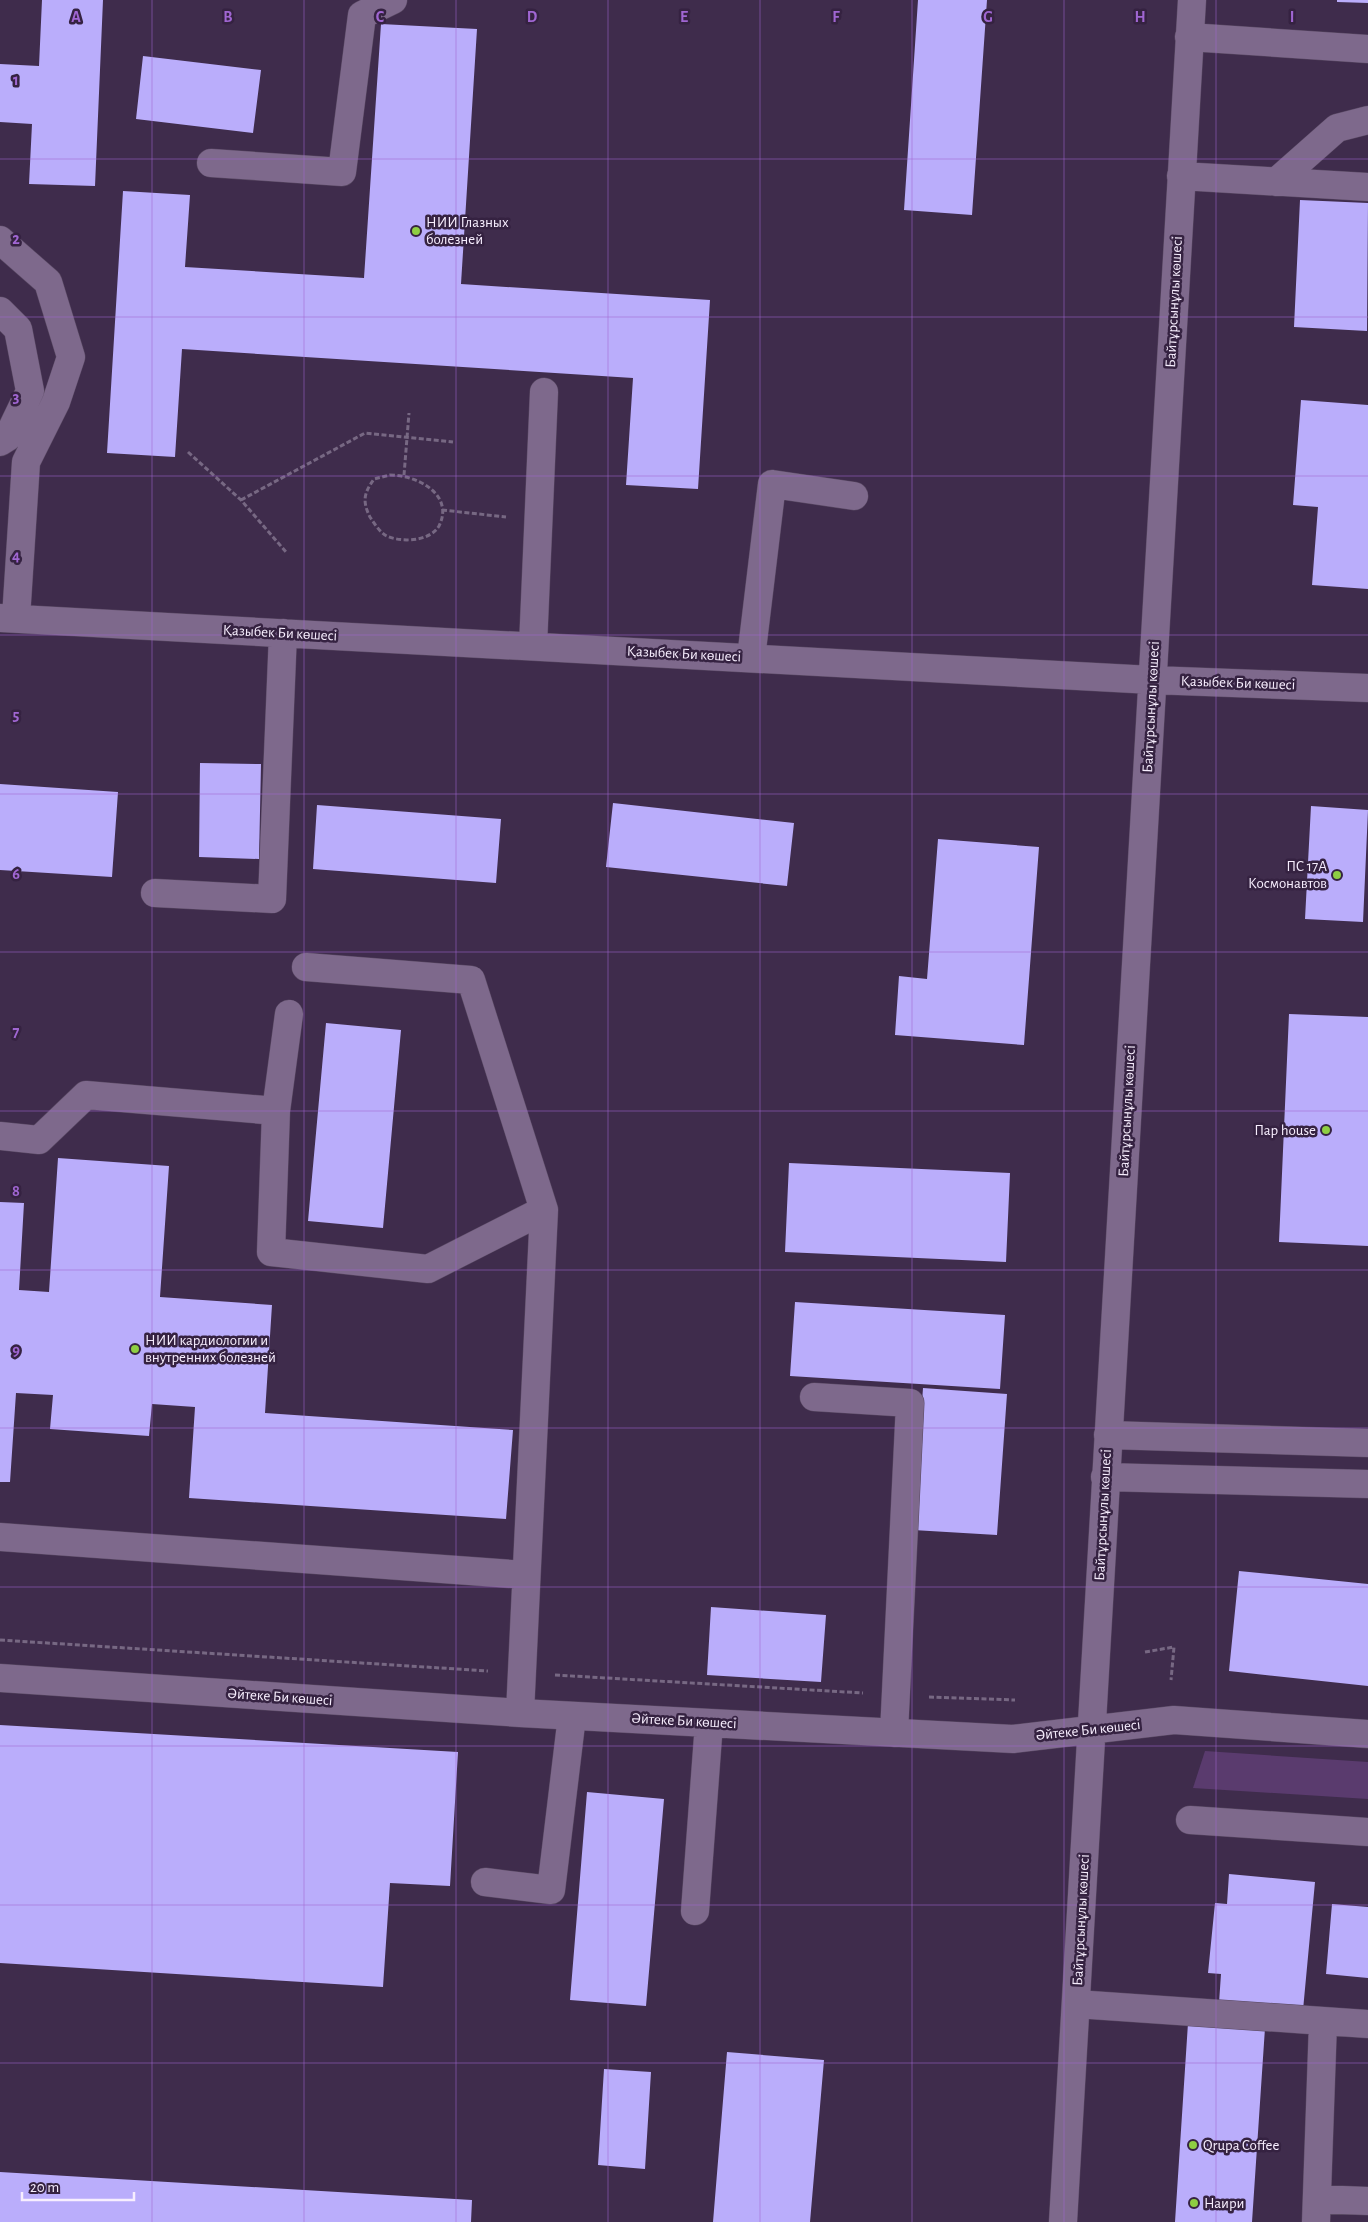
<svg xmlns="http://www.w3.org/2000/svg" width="1368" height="2222" viewBox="0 0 1368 2222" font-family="'Alegreya Sans',sans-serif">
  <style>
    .green { fill: #5a3b6e }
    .building { fill: #baadfb }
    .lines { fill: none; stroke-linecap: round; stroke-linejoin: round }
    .minor-casing { stroke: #584862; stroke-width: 29 }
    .path { stroke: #776883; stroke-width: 3; stroke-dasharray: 5 2.5; stroke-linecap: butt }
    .minor { stroke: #7e698c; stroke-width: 28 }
    .grid { fill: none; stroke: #a066d2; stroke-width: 1; stroke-opacity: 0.55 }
    .poi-dot { fill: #8ece43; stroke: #352241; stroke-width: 2 }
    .labels { text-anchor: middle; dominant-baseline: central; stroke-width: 5; stroke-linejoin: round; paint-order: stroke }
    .poi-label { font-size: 15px; fill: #f7eefe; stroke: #352241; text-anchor: start }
    .street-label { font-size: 15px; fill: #f7eefe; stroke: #352241 }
    .grid-label { font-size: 16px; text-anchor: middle; font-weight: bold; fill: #a066d2; stroke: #352241; stroke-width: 5; stroke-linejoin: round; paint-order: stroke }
  </style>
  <rect width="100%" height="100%" fill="#3f2c4c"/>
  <path class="green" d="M1205 1751 1368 1762V1799L1193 1788Z"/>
  <path class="building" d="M42 0H103L95 186 29 184 32 124 0 122V64L39 66Z
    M918 0H987L972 215 904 210Z
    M1337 0H1368V3L1337 2Z
    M381 24 477 29 461 284 710 300 698 489 626 485 633 378 182 349 175 457 107 453 123 191 190 195 185 267 364 278Z
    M143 56 261 70 253 133 136 119Z
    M1300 200 1368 203 1367 331 1294 327Z
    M1301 400 1368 405V589L1312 585 1318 507 1293 505Z
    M200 763 261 764 259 859 199 857Z
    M0 784 118 792 112 877 0 870Z
    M613 803 794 823 787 886 606 867Z
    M317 805 501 819 496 883 313 869Z
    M1311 806 1368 810 1363 922 1305 919Z
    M938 839 1039 847 1024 1045 895 1035 899 976 927 979Z
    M1289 1014 1368 1017V1246L1279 1242Z
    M326 1023 401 1030 383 1228 308 1221Z
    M58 1158 169 1166 160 1297 272 1305 265 1413 513 1430 506 1519 189 1498 195 1407 152 1404 149 1436 50 1429 53 1395 16 1393 10 1482H0V1202L24 1203 19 1290 49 1292Z
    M789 1163 1010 1173 1006 1262 785 1252Z
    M795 1302 1005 1315 1000 1389 790 1376Z
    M923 1388 1007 1394 997 1535 913 1530Z
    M1239 1571 1368 1584V1686L1229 1671Z
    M711 1607 826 1615 821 1682 707 1675Z
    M0 1725 458 1752 450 1886 390 1883 383 1987 0 1963Z
    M587 1792 664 1799 646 2006 570 2000Z
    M1229 1874 1315 1882 1303 2010 1219 2003 1221 1974 1208 1973 1215 1903 1227 1904Z
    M1332 1904 1368 1907V1978L1326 1974Z
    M1188 2023 1265 2028 1252 2222H1175Z
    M727 2052 824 2060 810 2222H713Z
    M604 2069 651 2072 645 2169 598 2165Z
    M0 2172 472 2200 471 2222H0Z"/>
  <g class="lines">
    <defs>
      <path id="minor" d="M1189 37 1368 49
        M211 163 342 172 362 15 393 0
        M1181 176 1368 187
        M1276 182 1337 128 1368 120
        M0 240 48 282 71 357 56 402 26 462 16 618
        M0 311 18 329 30 391 8 437 0 442
        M0 618 1152 680 1368 688
        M533 646 544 392
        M751 658 772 484 854 496
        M155 893 272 899 283 633
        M306 967 471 980 544 1210 520 1713
        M289 1014 276 1111 271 1252 428 1269 544 1210
        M0 1136 39 1140 86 1095 276 1111
        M814 1397 910 1403 894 1733
        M1108 1435 1368 1443
        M1105 1477 1368 1484
        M0 1537 526 1575
        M0 1678 520 1713 1013 1739 1174 1720 1368 1734
        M1190 1820 1368 1832
        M485 1882 551 1890 572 1716
        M695 1911 709 1723
        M1076 2004 1368 2024
        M1317 2199 1368 2201
        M1063 2222 1192 0
        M1316 2222 1323 2022"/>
    </defs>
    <use href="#minor" class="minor-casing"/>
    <path class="path" d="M188 452 241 500 286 552
      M390 475C416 475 455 494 439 526 430 542 399 543 385 535 379 531 374 523 370 517 362 501 364 493 374 479Z
      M404 475 409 413
      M241 500 365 433 453 442
      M442 510 506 517
      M0 1640 488 1671
      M1145 1652 1174 1647 1171 1680
      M555 1675 863 1693
      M929 1697 1015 1700"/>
    <use href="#minor" class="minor"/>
  </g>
  <path class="grid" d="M152 0V2222M304 0V2222M456 0V2222M608 0V2222M760 0V2222M912 0V2222M1064 0V2222M1216 0V2222M0 159H1368M0 317H1368M0 476H1368M0 635H1368M0 794H1368M0 952H1368M0 1111H1368M0 1270H1368M0 1428H1368M0 1587H1368M0 1746H1368M0 1905H1368M0 2063H1368"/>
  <g class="poi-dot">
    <circle cx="416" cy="231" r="5"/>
    <circle cx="1337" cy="875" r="5"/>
    <circle cx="1326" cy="1130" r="5"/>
    <circle cx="135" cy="1349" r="5"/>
    <circle cx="1193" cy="2145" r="5"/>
    <circle cx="1194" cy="2203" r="5"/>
  </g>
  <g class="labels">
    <g class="poi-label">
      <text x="426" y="222">НИИ Глазных<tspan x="426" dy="17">болезней</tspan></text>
      <text x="1327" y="866" text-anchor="end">ПС 17А<tspan x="1327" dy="17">Космонавтов</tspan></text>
      <text x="1316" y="1130" text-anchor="end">Пар house</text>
      <text x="145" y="1340">НИИ кардиологии и<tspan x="145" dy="17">внутренних болезней</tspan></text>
      <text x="1203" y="2145">Qrupa Coffee</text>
      <text x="1204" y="2203">Наири</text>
    </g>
    <g class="street-label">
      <text transform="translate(1174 302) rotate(-87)">Байтұрсынұлы көшесі</text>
      <text transform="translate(280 633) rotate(3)">Қазыбек Би көшесі</text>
      <text transform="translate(684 654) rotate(3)">Қазыбек Би көшесі</text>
      <text transform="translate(1238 683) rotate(2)">Қазыбек Би көшесі</text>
      <text transform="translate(1151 707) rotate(-87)">Байтұрсынұлы көшесі</text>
      <text transform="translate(1127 1111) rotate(-87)">Байтұрсынұлы көшесі</text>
      <text transform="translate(1103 1515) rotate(-87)">Байтұрсынұлы көшесі</text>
      <text transform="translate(280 1697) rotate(4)">Әйтеке Би көшесі</text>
      <text transform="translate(684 1721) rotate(3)">Әйтеке Би көшесі</text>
      <text transform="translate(1088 1730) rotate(-6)">Әйтеке Би көшесі</text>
      <text transform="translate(1081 1920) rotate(-87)">Байтұрсынұлы көшесі</text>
    </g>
  </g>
  <g class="grid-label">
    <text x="76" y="22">A</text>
    <text x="228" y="22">B</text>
    <text x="380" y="22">C</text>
    <text x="532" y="22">D</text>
    <text x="684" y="22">E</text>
    <text x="836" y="22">F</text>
    <text x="988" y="22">G</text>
    <text x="1140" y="22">H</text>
    <text x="1292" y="22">I</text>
    <text x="16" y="85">1</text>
    <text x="16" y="244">2</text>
    <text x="16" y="402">3</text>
    <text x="16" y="561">4</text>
    <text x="16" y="720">5</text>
    <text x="16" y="879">6</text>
    <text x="16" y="1037">7</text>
    <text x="16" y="1196">8</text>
    <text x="16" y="1355">9</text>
  </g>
  <path d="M22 2192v8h112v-8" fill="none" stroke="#f7eefe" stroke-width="2.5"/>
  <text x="30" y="2192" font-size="15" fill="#f7eefe" stroke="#352241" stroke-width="4" paint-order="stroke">20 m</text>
</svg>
